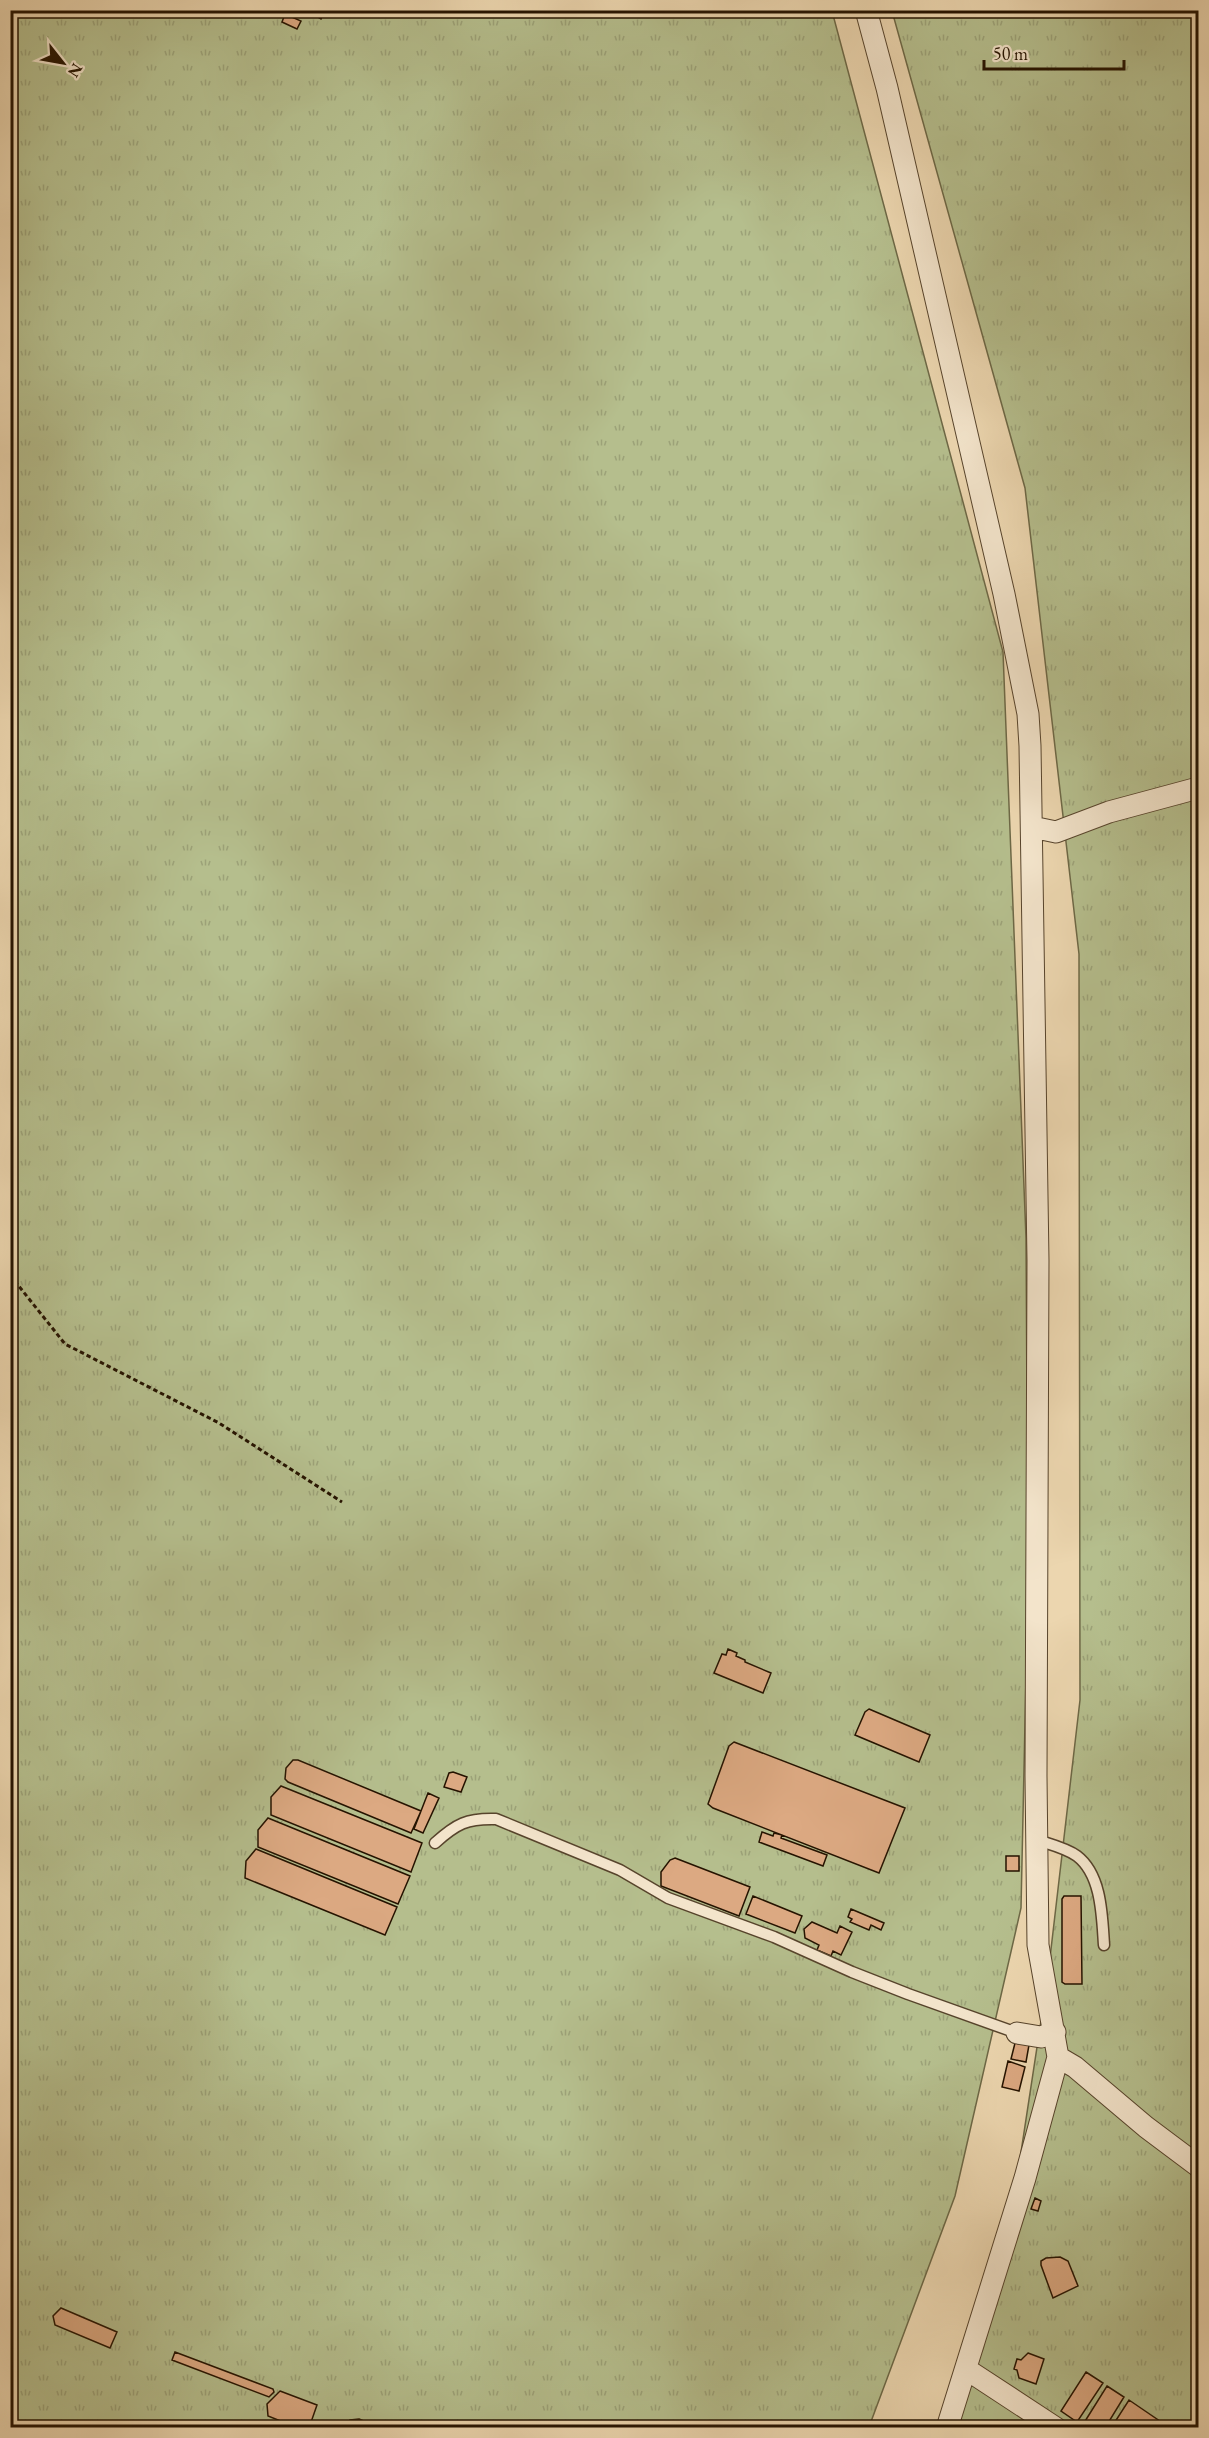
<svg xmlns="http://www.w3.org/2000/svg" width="1209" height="2438" viewBox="0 0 1209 2438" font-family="'EB Garamond',serif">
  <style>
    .grass { fill: url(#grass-tufts); stroke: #6d6846; stroke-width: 1.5 }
    .building { fill: #dca982; stroke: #251300; stroke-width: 1.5 }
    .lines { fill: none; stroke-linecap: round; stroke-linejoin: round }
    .service-casing { stroke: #57442c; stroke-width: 13 }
    .minor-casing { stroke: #57442c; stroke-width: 23 }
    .path { stroke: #251300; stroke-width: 3; stroke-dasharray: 4.5 3; stroke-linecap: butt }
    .service { stroke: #f3e4cb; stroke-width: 10 }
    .minor { stroke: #f3e4cb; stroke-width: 21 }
  </style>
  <defs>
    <pattern id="grass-tufts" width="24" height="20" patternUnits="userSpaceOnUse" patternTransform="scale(1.5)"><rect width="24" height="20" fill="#b5be8d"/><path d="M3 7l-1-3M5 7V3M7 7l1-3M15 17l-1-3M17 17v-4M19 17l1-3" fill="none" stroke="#9ca278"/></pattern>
  </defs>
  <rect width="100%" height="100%" fill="#ecd6af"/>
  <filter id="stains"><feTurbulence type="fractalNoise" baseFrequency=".00333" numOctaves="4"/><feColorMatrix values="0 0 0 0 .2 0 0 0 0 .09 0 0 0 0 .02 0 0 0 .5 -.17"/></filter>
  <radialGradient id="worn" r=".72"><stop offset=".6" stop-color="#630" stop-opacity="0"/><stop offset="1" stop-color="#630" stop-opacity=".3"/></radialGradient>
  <path class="grass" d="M11 11H832L1003 652 1026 1238 1028 1584 1021 1908 955 2196 869 2427 11 2428Z
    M892 11H1198V2427H956L1000 2290 1048 1975 1080 1700 1079 954 1025 488Z"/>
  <path class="building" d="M319 10H325L321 19 316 16Z
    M285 14 301 21 297 29 282 22Z
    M728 1649 737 1653 736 1656 745 1660V1662L771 1673 763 1693 714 1673 722 1654 726 1655Z
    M869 1709 930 1735 919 1762 855 1735 865 1712Z
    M734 1742 905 1808 879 1873 713 1808 708 1804 729 1746Z
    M293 1760H298L421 1811 411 1833 288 1782 285 1779 286 1768Z
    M453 1772 467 1777 461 1792 444 1787 449 1773Z
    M281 1786 422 1843 411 1872 271 1815V1797Z
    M428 1793 439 1798 423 1833 414 1829Z
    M268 1818 410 1876 398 1904 258 1847V1830Z
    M762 1832 773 1836 774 1833 782 1835 781 1838 827 1855 823 1866 759 1842Z
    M256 1849 397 1907 385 1935 245 1878 246 1861Z
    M1006 1856H1019V1871H1006Z
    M675 1858 750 1887 739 1916 661 1886V1872L670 1860Z
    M753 1896 802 1916 795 1933 746 1914Z
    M1064 1896H1081L1082 1984H1065L1062 1982V1899Z
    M851 1909 884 1923 881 1930 871 1925 869 1930 850 1922 852 1919 848 1917Z
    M812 1922 837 1933 840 1926 852 1932 841 1955 833 1951 831 1956 817 1950 819 1945 805 1938 804 1929Z
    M1015 2043 1029 2045 1026 2062 1011 2059Z
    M1008 2061 1025 2067 1019 2091 1002 2087Z
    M1035 2198 1041 2201 1038 2211 1031 2209Z
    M1060 2257 1068 2261 1078 2286 1053 2298 1041 2265V2261L1046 2258Z
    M61 2308 117 2332 110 2348 55 2325 53 2316Z
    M175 2352 273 2389 274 2392 269 2397 172 2360Z
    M1028 2353 1044 2359 1036 2384 1019 2378 1017 2370 1014 2369 1017 2359 1021 2360Z
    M1086 2372 1103 2383 1077 2422 1061 2411Z
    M1107 2386 1124 2397 1105 2428H1084L1082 2426Z
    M280 2391 317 2405 309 2428H298L268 2416 267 2404Z
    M1129 2400 1170 2428H1111Z
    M359 2419 380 2428H341L350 2420Z
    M277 2420 296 2428H274Z"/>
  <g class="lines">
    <defs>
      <path id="service" d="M1037 1840C1049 1844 1066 1848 1077 1856 1102 1875 1102 1917 1104 1945
        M435 1843C456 1824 467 1818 496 1819L620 1870 668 1898 774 1937 852 1972 908 1994 1017 2033"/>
      <path id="minor" d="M866 10 887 88 1004 594 1028 714 1030 746 1038 1260 1036 1776 1038 1945 1058 2057 1025 2178 947 2428
        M1032 827 1056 832 1109 812 1198 788
        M1017 2033 1041 2037 1055 2032
        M1058 2057 1075 2067 1146 2127 1198 2166
        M966 2369 1056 2428"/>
    </defs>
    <use href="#service" class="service-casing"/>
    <use href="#minor" class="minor-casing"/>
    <path class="path" d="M10 1275 65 1344 219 1423 342 1502"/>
    <use href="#service" class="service"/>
    <use href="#minor" class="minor"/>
  </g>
  <rect width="1209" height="2438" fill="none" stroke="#ecd6af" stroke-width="36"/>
  <rect x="12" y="12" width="1185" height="2414" fill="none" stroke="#251300" stroke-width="3"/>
  <rect x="18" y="18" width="1173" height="2402" fill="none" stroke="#251300" stroke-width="1.5"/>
  <g transform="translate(63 63) rotate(121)" stroke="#f3e4cb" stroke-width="4.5" paint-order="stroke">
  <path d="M0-4.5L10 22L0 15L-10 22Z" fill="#251300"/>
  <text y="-9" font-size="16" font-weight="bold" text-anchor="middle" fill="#251300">N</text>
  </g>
  <path d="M984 60v9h140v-9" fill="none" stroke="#251300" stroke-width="3"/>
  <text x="993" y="60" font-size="18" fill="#251300" stroke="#f3e4cb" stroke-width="4.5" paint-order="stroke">50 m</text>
  <rect width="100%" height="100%" filter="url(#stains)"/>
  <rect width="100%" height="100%" fill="url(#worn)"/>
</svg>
